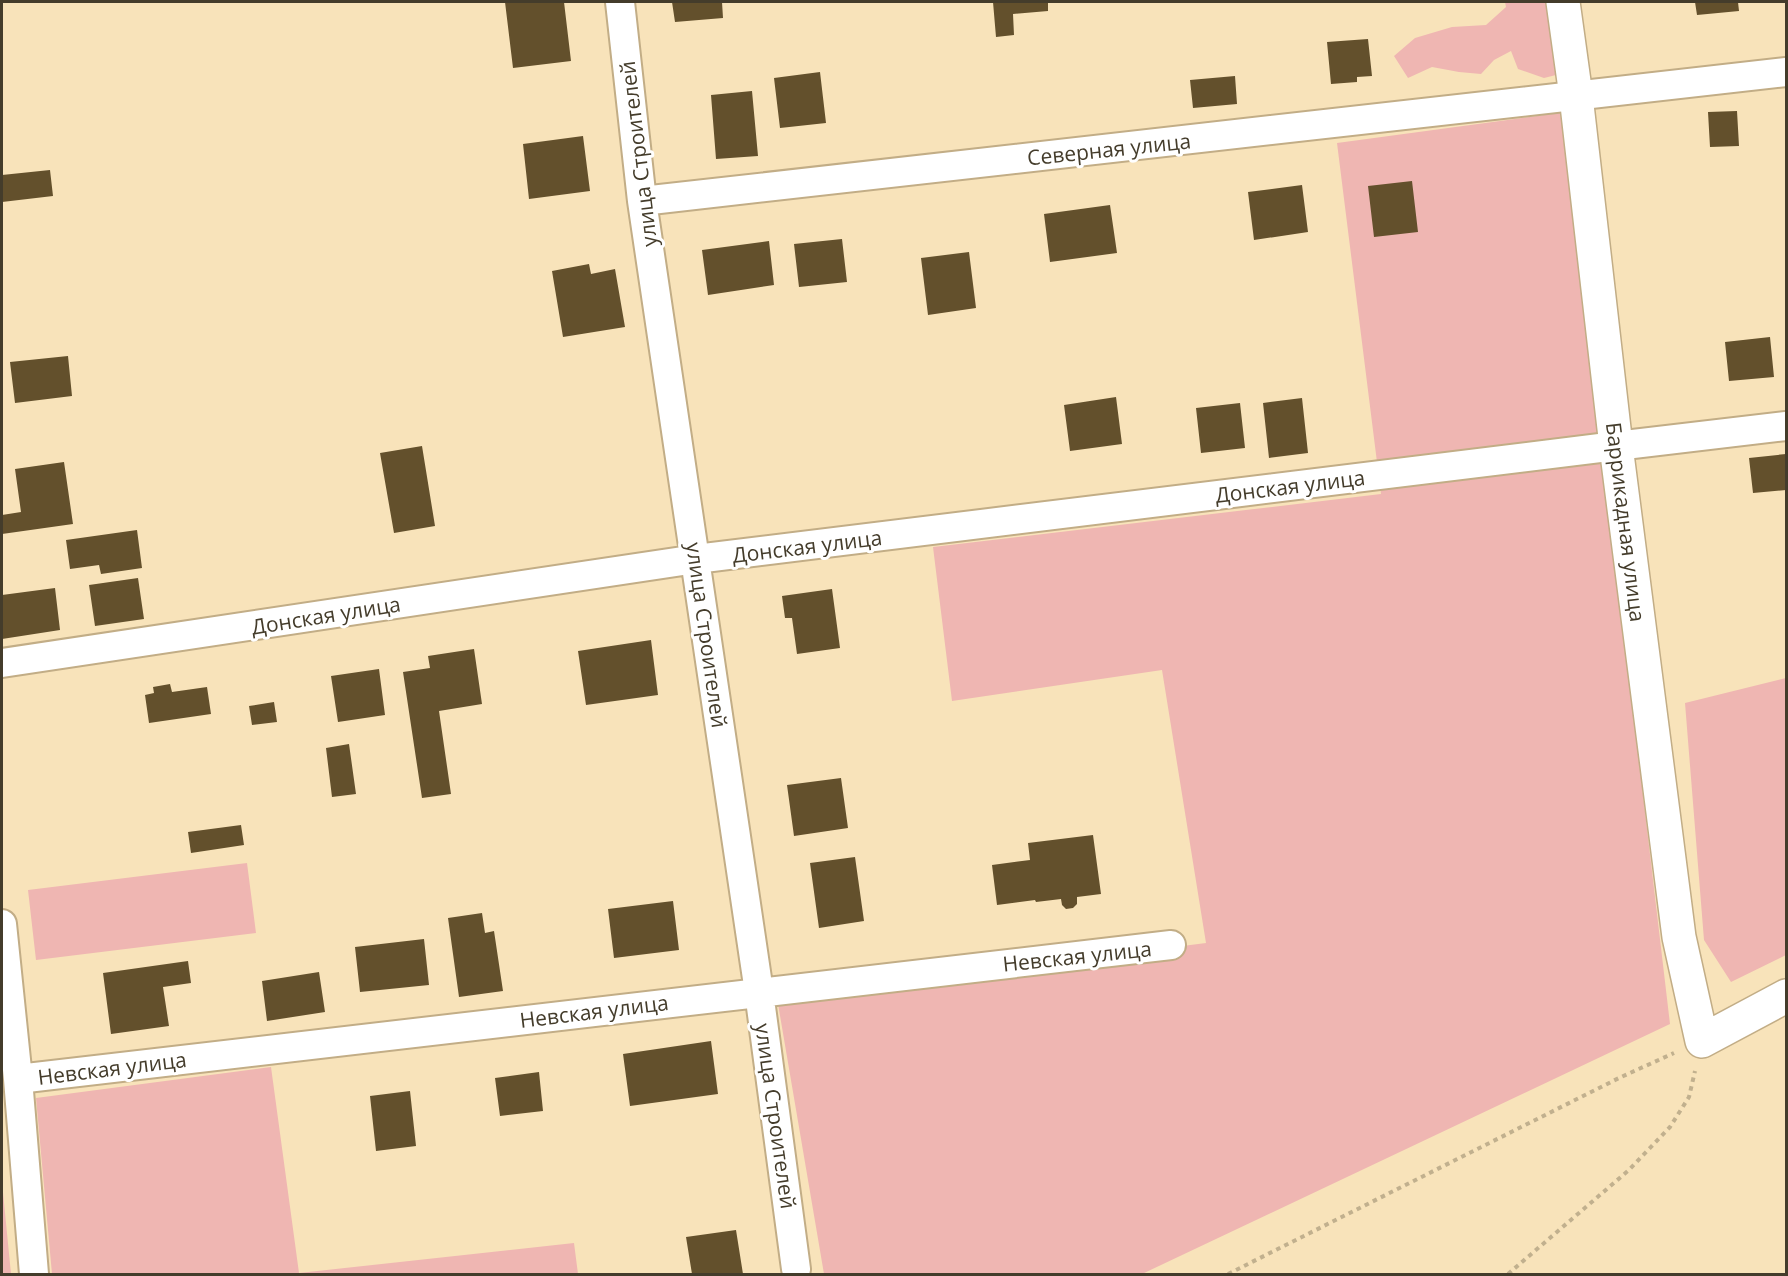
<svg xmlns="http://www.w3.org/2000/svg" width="1788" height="1276" viewBox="0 0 1788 1276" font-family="'Open Sans',sans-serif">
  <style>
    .green { fill: #efb6b2 }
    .building { fill: #63502c }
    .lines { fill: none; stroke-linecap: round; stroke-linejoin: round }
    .minor-casing { stroke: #c2ad86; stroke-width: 32 }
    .tertiary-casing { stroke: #c2ad86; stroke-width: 36 }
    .path { stroke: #c1b08e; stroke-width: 4; stroke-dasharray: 4.5 4.5; stroke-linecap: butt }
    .minor { stroke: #fff; stroke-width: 28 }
    .tertiary { stroke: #fff; stroke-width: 33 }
    .labels { text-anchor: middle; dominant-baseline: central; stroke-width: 6; stroke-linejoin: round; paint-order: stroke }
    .street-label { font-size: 21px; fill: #443c2b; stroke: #fff }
  </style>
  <rect width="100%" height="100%" fill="#f8e3ba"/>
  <path class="green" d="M1505 2H1557L1564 73 1544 78 1518 69 1511 51 1494 60 1481 74 1459 72 1432 67 1408 78 1394 56 1415 38 1452 27 1486 25 1506 7Z
    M1566 112 1596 396 1670 1024 1142 1274H824L777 998 1206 943 1162 670 952 701 933 547 1381 494 1337 143Z
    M1786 678V955L1731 982 1704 940 1685 703Z
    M247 863 256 933 36 960 28 890Z
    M271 1067 299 1273 574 1243 578 1274H52L36 1098Z
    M2 1182 11 1274H2Z"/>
  <path class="building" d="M505 2H564L571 61 513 68Z
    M672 2H722L723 18 675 22Z
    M993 2H1048V11L1013 14 1014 35 996 37Z
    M1695 2H1738L1739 11 1697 15Z
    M1368 39 1372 76 1357 77V82L1331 84 1327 42Z
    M820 72 826 123 780 128 774 78Z
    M1235 76 1237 104 1193 108 1190 80Z
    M752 91 758 156 716 159 711 95Z
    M1737 111 1739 146 1710 147 1708 112Z
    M583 136 590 191 529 199 523 144Z
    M50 170 53 196 2 202V175Z
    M1412 181 1418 232 1374 237 1368 186Z
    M1302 185 1308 232 1254 240 1248 192Z
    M1110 205 1117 253 1050 262 1044 214Z
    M842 239 847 282 799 287 794 244Z
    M769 241 774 285 708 295 702 250Z
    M969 252 976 308 928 315 921 258Z
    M589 264 591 274 615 269 625 327 563 337 552 271Z
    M1770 337 1774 377 1729 381 1725 342Z
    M68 356 72 396 15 403 10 362Z
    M1116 397 1122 444 1070 451 1064 405Z
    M1302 398 1308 453 1269 458 1263 403Z
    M1240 403 1245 448 1201 453 1196 408Z
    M422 446 435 526 394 533 380 453Z
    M1786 454V490L1753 493 1749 458Z
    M64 462 73 524 2 534V515L21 512 15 469Z
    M137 530 142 568 101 574 99 565 70 569 66 540Z
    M138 578 144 619 95 626 89 585Z
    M55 588 60 630 2 639V595Z
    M832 589 840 648 797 654 792 618H785L782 596Z
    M651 640 658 695 586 705 578 651Z
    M474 649 482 704 439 711 451 794 422 798 403 672 430 668 428 656Z
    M379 669 385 715 338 722 331 676Z
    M170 684 172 692 207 687 211 714 149 723 145 695 154 693 153 687Z
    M274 702 277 722 252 725 249 706Z
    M349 744 356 794 332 797 326 748Z
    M841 778 848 828 794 836 787 785Z
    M241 825 244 845 191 853 188 832Z
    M1093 835 1101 894 1077 897V904L1073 908 1066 909 1062 905 1061 899 1036 902 1035 900 997 905 992 865 1030 860 1028 843Z
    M855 857 864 921 819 928 810 863Z
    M673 901 679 950 614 958 608 909Z
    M482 913 485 933 494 931 503 991 459 997 448 918Z
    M424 939 429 985 360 992 355 947Z
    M188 961 191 983 163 987 169 1026 111 1034 103 973Z
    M319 972 325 1012 267 1021 262 981Z
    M711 1041 718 1094 630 1106 623 1054Z
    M539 1072 543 1111 500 1116 495 1078Z
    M410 1091 416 1146 376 1151 370 1096Z
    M736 1230 743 1274H692L686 1237Z"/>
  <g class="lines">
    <defs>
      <path id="minor" d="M620 2 642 201 759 992 796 1269
        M642 201 1786 72
        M2 663 696 559 1616 446 1786 426
        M2 924 18 1079 34 1274
        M18 1079 1171 945"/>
      <path id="tertiary" d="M1563 2 1576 96 1616 446 1679 937 1702 1041 1786 996"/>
    </defs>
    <use href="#minor" class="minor-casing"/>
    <use href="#tertiary" class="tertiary-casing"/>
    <path class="path" d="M1228 1274 1619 1078 1674 1053
      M1508 1274 1629 1170 1670 1127 1689 1097 1695 1071"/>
    <use href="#minor" class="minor"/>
    <use href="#tertiary" class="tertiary"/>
  </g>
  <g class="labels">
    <g class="street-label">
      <text transform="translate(1109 149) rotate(-6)">Северная улица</text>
      <text transform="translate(638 154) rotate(-97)">улица Строителей</text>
      <text transform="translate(1290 486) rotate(-7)">Донская улица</text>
      <text transform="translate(1626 522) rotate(83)">Баррикадная улица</text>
      <text transform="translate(807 546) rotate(-7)">Донская улица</text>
      <text transform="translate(326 615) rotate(-9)">Донская улица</text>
      <text transform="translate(707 635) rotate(82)">улица Строителей</text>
      <text transform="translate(1077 956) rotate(-6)">Невская улица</text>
      <text transform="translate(594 1011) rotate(-7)">Невская улица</text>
      <text transform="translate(112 1068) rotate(-7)">Невская улица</text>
      <text transform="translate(776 1116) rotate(82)">улица Строителей</text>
    </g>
  </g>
  <rect width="1788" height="1276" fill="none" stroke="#443c2b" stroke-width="6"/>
</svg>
